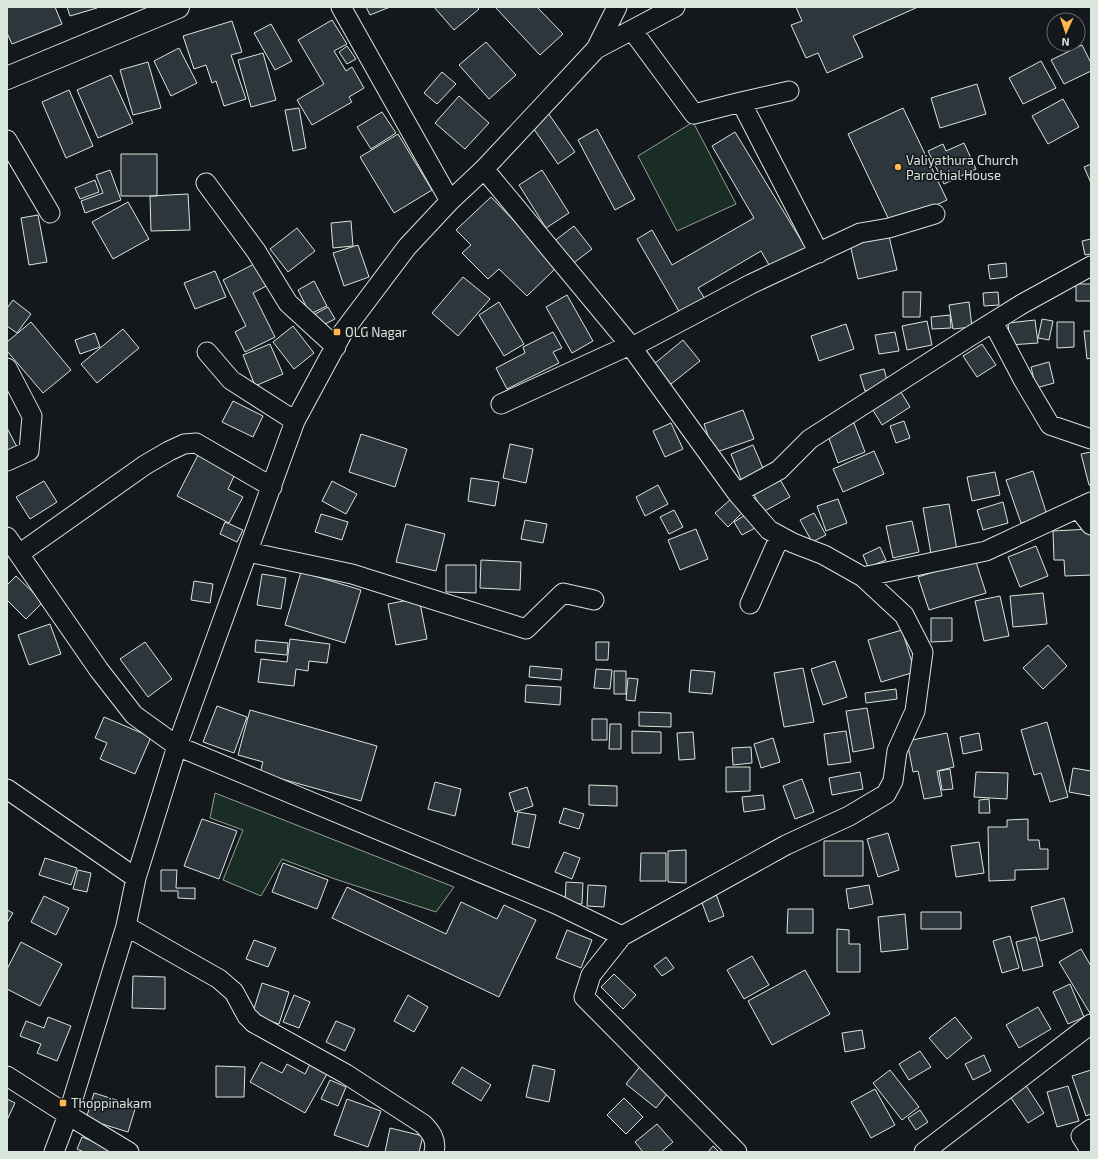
<svg xmlns="http://www.w3.org/2000/svg" width="1098" height="1159" viewBox="0 0 1098 1159" font-family="'Exo 2',sans-serif">
  <style>
    .green { fill: #1a2d24; stroke: #939e99 }
    .building { fill: #2c363c; stroke: #d8e6dc }
    .lines { fill: none; stroke-linecap: round; stroke-linejoin: round }
    .street-casing { stroke: #d8e6dc; stroke-width: 21 }
    .secondary-casing { stroke: #d8e6dc; stroke-width: 24 }
    .street { stroke: #14181c; stroke-width: 19 }
    .secondary { stroke: #14181c; stroke-width: 22 }
    .poi-dot { fill: #ffb74d; stroke: #14181c; stroke-width: 1.5 }
    .labels { text-anchor: middle; dominant-baseline: central; stroke-width: 3; stroke-linejoin: round; paint-order: stroke }
    .poi-label { font-size: 13px; fill: #d8e6dc; stroke: #14181c; text-anchor: start }
  </style>
  <rect width="100%" height="100%" fill="#14181c"/>
  <path class="green" d="M693 122 736 204 677 231 638 156Z
    M215 793 454 887 436 912 335 879 282 859 261 896 223 880 243 830 210 818Z"/>
  <path class="building" d="M7 7H55L62 24 12 44 7 33Z
    M67 7H97V8L70 16Z
    M366 7H390L370 15Z
    M434 7H477L479 9 454 30Z
    M495 7H537L563 34 540 55Z
    M796 7H918L853 36 863 57 827 73 818 53 806 58 791 25 802 21Z
    M332 20 347 44 334 51 346 71 352 67 364 88 349 97 352 102 312 125 297 100 324 84 298 40Z
    M232 21 242 52 231 55 246 99 224 106 216 81 212 83 206 65 194 69 183 36Z
    M271 24 292 61 275 70 254 33Z
    M486 42 516 75 489 99 459 65Z
    M1082 45 1091 63V71L1064 84 1051 60Z
    M347 46 356 59 347 64 339 52Z
    M179 48 197 83 171 96 154 61Z
    M263 53 276 100 251 107 238 60Z
    M1041 61 1056 88 1023 104 1009 78Z
    M148 62 161 108 133 115 120 70Z
    M442 72 456 84 437 104 424 93Z
    M111 75 133 123 98 138 77 90Z
    M977 84 986 114 940 128 931 98Z
    M69 90 93 146 66 158 42 102Z
    M459 96 489 123 465 149 435 123Z
    M1063 99 1079 127 1048 144 1032 116Z
    M299 108 306 148 293 151 285 110Z
    M903 108 947 200 892 226 848 134Z
    M546 110 575 152 558 164 529 122Z
    M382 112 396 133 371 149 357 127Z
    M597 129 635 199 615 210 578 140Z
    M735 132 807 250 772 270 761 251 698 288 705 299 680 313 637 239 652 230 672 265 754 218 712 146Z
    M398 134 432 190 394 213 360 157Z
    M964 143 976 169 944 184 928 151 943 144 946 151Z
    M121 154H157V196H121Z
    M1091 164V183L1084 167Z
    M110 170 121 200 85 213 81 201 103 193 96 175Z
    M542 170 569 213 546 228 519 185Z
    M95 180 99 192 80 199 75 188Z
    M188 194 190 230 151 231 150 196Z
    M491 197 558 266 527 296 499 269 488 279 462 253 471 245 456 230Z
    M128 202 149 239 113 259 92 222Z
    M38 215 47 262 29 265 21 218Z
    M351 221 353 246 333 248 331 223Z
    M574 226 592 249 571 265 553 242Z
    M297 228 315 251 288 272 270 249Z
    M888 232 897 270 858 279 849 240Z
    M1091 239V254L1085 255 1082 241Z
    M358 245 369 277 344 286 333 253Z
    M256 263 268 285 253 293 275 337 245 352 235 332 246 326 223 280Z
    M1006 263 1007 277 990 279 988 265Z
    M215 271 226 297 195 309 184 283Z
    M463 277 490 299 458 336 432 313Z
    M314 281 327 306 310 314 298 290Z
    M1076 284H1091V301H1076Z
    M903 292H921L920 317H903Z
    M998 292 999 305 984 306 983 293Z
    M567 295 593 341 572 353 546 307Z
    M13 300 31 314 17 333 7 326V308Z
    M499 302 524 344 504 356 479 315Z
    M969 302 972 327 953 329 949 305Z
    M328 307 335 319 321 326 315 314Z
    M950 315 951 328 932 329 931 317Z
    M1042 319 1053 321 1049 340 1038 338Z
    M1035 320 1038 343 1010 345 1008 323Z
    M927 321 932 345 907 350 902 326Z
    M31 322 71 370 43 393 7 351V342Z
    M1057 322H1074V347L1057 348Z
    M846 324 854 349 819 361 811 336Z
    M293 326 314 353 294 369 273 342Z
    M123 329 139 348 97 383 81 364Z
    M1084 331H1091V358L1087 359Z
    M553 332 562 348 553 352 559 363 507 389 496 368 525 353 523 347Z
    M895 332 899 351 879 354 875 335Z
    M95 333 100 347 80 354 75 340Z
    M683 340 700 361 671 384 654 364Z
    M270 344 283 374 255 386 243 355Z
    M982 344 996 365 977 377 963 356Z
    M1049 362 1054 383 1036 388 1031 367Z
    M884 369 888 384 865 391 860 375Z
    M899 389 910 407 882 425 871 407Z
    M233 401 263 416 253 437 222 422Z
    M743 410 754 439 714 453 704 424Z
    M904 421 910 438 896 443 890 426Z
    M671 423 683 449 665 457 653 431Z
    M854 423 865 452 838 463 827 433Z
    M7 428 18 449 7 455Z
    M361 434 407 449 395 487 349 472Z
    M510 444 533 449 526 483 503 478Z
    M753 445 765 473 742 482 731 454Z
    M874 451 884 474 843 492 833 469Z
    M1091 452V485H1089L1081 454Z
    M198 455 235 474 228 489 243 497 229 523 177 496Z
    M1033 471 1047 515 1021 523 1006 480Z
    M995 472 1000 495 972 501 967 477Z
    M778 476 790 497 763 512 752 491Z
    M471 478 499 482 495 506 468 501Z
    M44 481 57 502 30 519 16 497Z
    M332 481 357 494 346 514 322 501Z
    M658 485 668 504 645 516 636 497Z
    M838 499 847 523 826 531 817 506Z
    M730 500 742 513 728 527 715 513Z
    M1003 502 1008 523 983 530 977 510Z
    M949 504 957 550 931 554 923 508Z
    M674 510 683 527 669 534 660 517Z
    M814 513 826 535 812 542 800 520Z
    M321 514 348 522 342 540 315 532Z
    M747 514 755 528 742 535 734 522Z
    M525 520 547 524 543 543 521 539Z
    M912 521 919 552 893 558 886 526Z
    M225 522 243 530 237 542 220 534Z
    M406 524 445 534 436 571 396 562Z
    M696 529 708 559 680 570 668 540Z
    M1091 529V575L1065 576 1064 560H1054L1053 531Z
    M1036 546 1048 576 1020 587 1008 557Z
    M880 547 886 560 868 567 863 555Z
    M975 559 986 593 929 610 918 577Z
    M481 560 521 562 520 590 480 588Z
    M446 565H476V593L446 592Z
    M301 572 361 590 345 643 285 625Z
    M262 574 286 578 281 609 257 605Z
    M16 576 43 602 26 619 7 600V585Z
    M194 581 213 584 210 603 191 600Z
    M1043 593 1047 624 1013 627 1010 596Z
    M1000 596 1009 636 984 641 975 601Z
    M419 598 427 639 396 645 388 604Z
    M931 618H952V641L931 642Z
    M50 624 61 654 29 665 18 635Z
    M902 630 915 672 881 682 868 640Z
    M290 639 330 644 327 663 309 661 308 671 296 669 294 686 258 682 261 659 287 662Z
    M256 640 288 643 287 655 255 652Z
    M145 642 172 679 148 697 120 659Z
    M596 642H609L608 660H596Z
    M1048 645 1067 666 1043 689 1023 668Z
    M835 661 847 697 823 705 811 669Z
    M530 666 562 669 561 680 529 677Z
    M803 668 814 722 784 727 774 673Z
    M596 669 612 670 610 689 594 688Z
    M691 670 715 672 712 694 689 692Z
    M614 671H626V694H614Z
    M628 678 638 679 635 701 626 700Z
    M526 685 561 687 560 705 525 702Z
    M896 689 897 699 866 703 865 693Z
    M217 706 247 717 234 753 203 742Z
    M867 708 874 748 853 752 846 711Z
    M250 710 377 746 361 801 260 773 263 762 238 755Z
    M639 712 671 713V727L639 726Z
    M104 717 151 737 135 774 100 759 107 743 95 738Z
    M592 719H607V740H592Z
    M1047 722 1068 797 1050 802 1041 773 1034 775 1021 730Z
    M610 724H621V749H609Z
    M632 731 661 732V753H632Z
    M846 731 851 762 828 765 824 734Z
    M693 732 695 759 679 760 677 733Z
    M947 733 954 767 937 771 942 796 924 799 918 771 913 772 907 741Z
    M979 733 982 750 963 754 960 737Z
    M773 738 780 762 761 768 754 744Z
    M751 747 752 763 733 765 732 748Z
    M726 767H750V791L726 792Z
    M1073 768 1091 771V796L1069 792Z
    M950 769 953 789 942 790 939 771Z
    M860 772 863 789 832 795 829 778Z
    M976 772 1008 773 1007 799 974 797Z
    M802 779 814 812 795 819 783 786Z
    M435 782 461 789 455 816 428 809Z
    M589 785 617 786V806L589 805Z
    M527 787 533 806 515 812 509 793Z
    M763 795 765 809 744 812 742 797Z
    M989 799 990 813H979V800Z
    M564 808 584 814 579 829 559 823Z
    M518 812 536 815 529 848 512 844Z
    M202 819 237 831 219 879 184 866Z
    M1028 819V840H1039L1040 849H1048V869L1015 870V880L989 881 988 827H1007V820Z
    M888 833 899 870 878 877 867 839Z
    M824 841H863V876H824Z
    M979 842 984 873 956 877 951 846Z
    M686 850V883L668 882V851Z
    M564 852 580 858 572 879 555 872Z
    M641 853H666V881H640Z
    M45 858 77 868 71 885 39 875Z
    M283 863 328 880 317 909 272 892Z
    M78 870 91 873 87 892 73 889Z
    M161 870H177L176 888H195V899L178 898V891H161Z
    M566 882 583 883 582 904 565 903Z
    M588 885 606 886 604 907 587 906Z
    M869 885 873 904 849 909 846 889Z
    M347 887 446 934 461 902 497 919 504 905 536 920 499 997 332 918Z
    M716 894 724 916 709 922 701 900Z
    M44 896 69 908 56 935 31 922Z
    M1064 898 1073 932 1040 941 1031 907Z
    M788 909H813V933H787Z
    M7 910 13 913 7 923Z
    M921 912H961V929H921Z
    M905 914 908 949 881 952 878 917Z
    M837 929 849 930V944H860V972H837Z
    M567 930 592 940 581 968 556 958Z
    M1010 936 1019 968 1002 973 993 941Z
    M1036 937 1043 966 1023 971 1016 942Z
    M254 940 276 948 268 967 246 959Z
    M21 942 62 964 40 1006 7 989V969Z
    M1081 949 1091 966V1015L1059 962Z
    M752 956 769 985 744 999 727 970Z
    M666 957 674 968 662 976 654 966Z
    M805 970 830 1014 772 1045 748 1001Z
    M614 974 636 995 623 1009 601 987Z
    M133 976 165 977V1009L132 1008Z
    M262 983 289 992 279 1024 252 1015Z
    M1070 984 1084 1017 1068 1024 1053 992Z
    M294 995 310 1002 299 1028 283 1022Z
    M408 995 428 1007 414 1032 394 1021Z
    M1038 1007 1051 1029 1019 1048 1006 1025Z
    M48 1017 71 1026 57 1061 37 1053 41 1044 20 1036 26 1021 44 1028Z
    M955 1017 972 1038 947 1059 929 1038Z
    M336 1021 355 1029 345 1051 326 1042Z
    M862 1030 865 1048 845 1052 842 1033Z
    M920 1051 931 1067 909 1080 899 1064Z
    M984 1055 991 1071 973 1080 965 1064Z
    M261 1062 282 1073 287 1064 305 1074 311 1062 328 1072 305 1113 250 1082Z
    M642 1064 672 1088 656 1108 626 1084Z
    M533 1065 555 1070 549 1102 526 1097Z
    M216 1066 245 1067 244 1097H216Z
    M462 1067 491 1085 481 1101 452 1083Z
    M890 1070 919 1107 902 1120 873 1083Z
    M1091 1070V1114L1086 1116 1072 1076Z
    M330 1080 346 1087 338 1106 321 1099Z
    M1025 1084 1044 1113 1028 1123 1009 1095Z
    M1068 1086 1079 1121 1057 1127 1047 1092Z
    M875 1089 895 1125 871 1138 851 1102Z
    M94 1093 136 1106 128 1132 86 1119Z
    M624 1098 643 1117 626 1134 607 1115Z
    M7 1099 15 1103 7 1120Z
    M347 1099 381 1111 368 1147 334 1135Z
    M920 1110 928 1122 916 1130 908 1118Z
    M657 1124 673 1142 661 1152H643L635 1142Z
    M390 1128 423 1136 419 1152H385Z
    M82 1137 115 1150 114 1152H84L77 1149Z
    M713 1146 719 1152H708Z"/>
  <g class="lines">
    <defs>
      <path id="street" d="M341 7 450 201
        M632 30 694 114 741 102 819 253
        M596 49 675 7
        M741 102 789 91
        M7 140 50 213
        M484 169 630 345 737 493 769 530 793 543 824 555 863 577 904 615 923 652 915 711 897 751 893 781 886 794 849 816 786 845 622 936 591 975 584 997 737 1152
        M206 183 256 251 288 303 336 347
        M993 322 1024 381 1050 425 1091 439
        M632 347 751 284 860 233 889 228 935 214
        M207 352 231 380 295 421
        M7 368 32 416 29 451 7 461
        M501 404 630 345
        M737 493 779 470 810 439 969 337 1022 304 1091 266
        M1078 508 1091 525
        M7 537 99 670 134 715 177 746 556 904 622 936
        M248 552 352 574 526 629 563 593 594 600
        M19 554 145 465 169 451 184 444 196 443 272 487
        M863 577 986 551 1091 502
        M750 604 780 536
        M7 789 136 878
        M126 926 219 979 234 992 247 1016 254 1023 346 1074 423 1124C431 1132 437 1140 434 1152
        M7 1076 68 1115 129 1152
        M54 1152 68 1115 126 926 136 878 177 746 295 421 343 332 407 247 450 201 484 169 596 49 617 7
        M924 1152 1091 1024
        M1091 1152 1081 1136 1091 1129"/>
      <path id="secondary" d="M7 78 178 7"/>
    </defs>
    <use href="#street" class="street-casing"/>
    <use href="#secondary" class="secondary-casing"/>
    <use href="#street" class="street"/>
    <use href="#secondary" class="secondary"/>
  </g>
  <g class="poi-dot">
    <circle cx="898" cy="167" r="4"/>
    <rect x="333" y="328" width="8" height="8" rx="2"/>
    <rect x="59" y="1099" width="8" height="8" rx="2"/>
  </g>
  <g class="labels">
    <g class="poi-label">
      <text x="906" y="160">Valiyathura Church<tspan x="906" dy="15">Parochial House</tspan></text>
      <text x="345" y="332">OLG Nagar</text>
      <text x="71" y="1103">Thoppinakam</text>
    </g>
  </g>
  <rect width="1098" height="1159" fill="none" stroke="#d8e6dc" stroke-width="16"/>
  <g transform="translate(1066 32) rotate(183)"><circle r="19" fill="#14181c" stroke="#626a69"/>
  <path d="M0-3L7 15L0 10L-7 15Z" fill="#ffb74d"/>
  <text y="-6" font-size="11" font-weight="bold" text-anchor="middle" fill="#d8e6dc">N</text>
  </g>
</svg>
